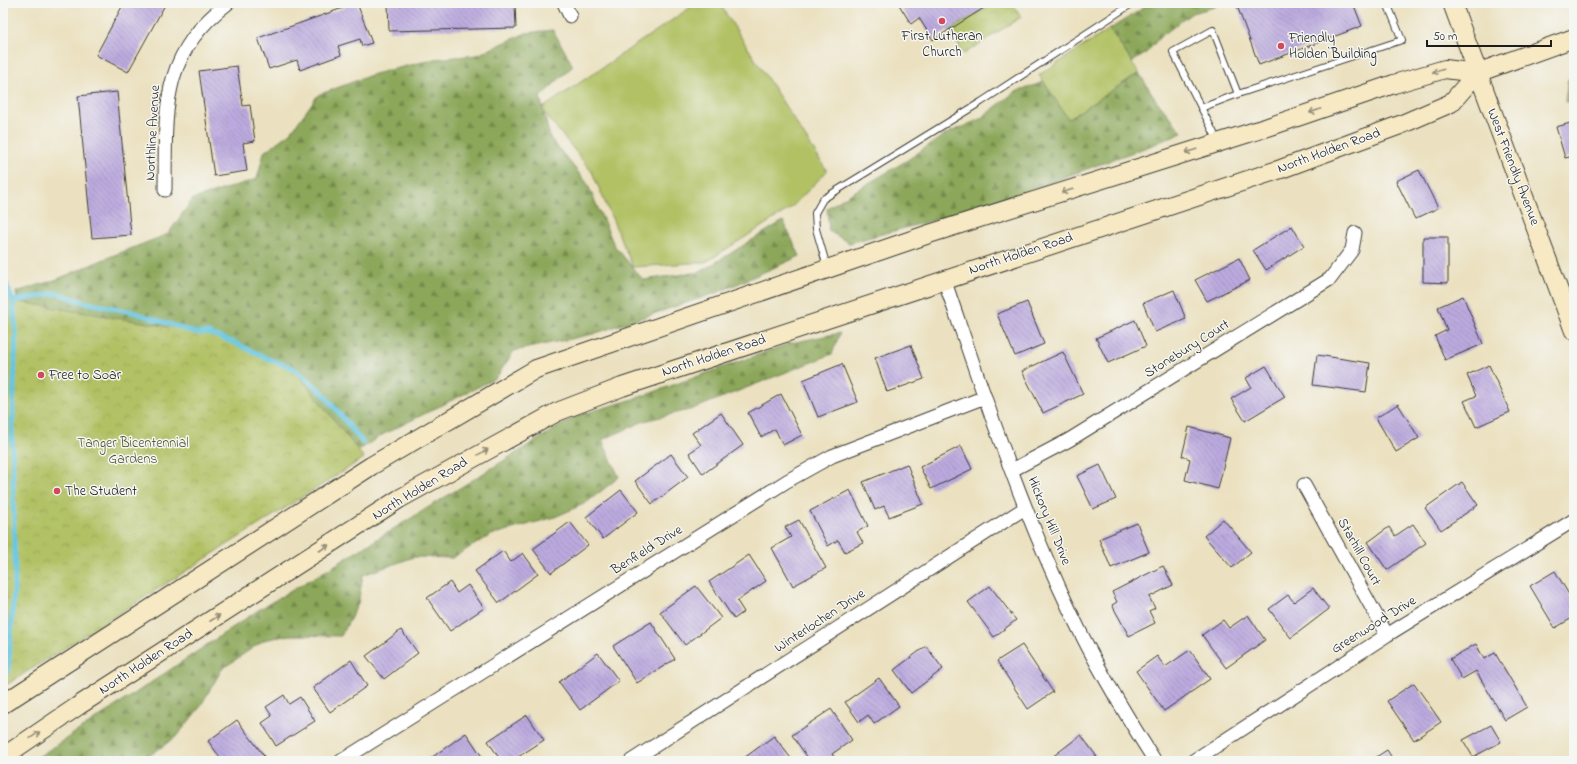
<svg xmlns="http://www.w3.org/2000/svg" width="1577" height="764" viewBox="0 0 1577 764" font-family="'Indie Flower',sans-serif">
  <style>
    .grass { fill: #b1c164; stroke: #666e40 }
    .forest { fill: url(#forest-firs); stroke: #54623b }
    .park { fill: url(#park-crowns); stroke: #666e40 }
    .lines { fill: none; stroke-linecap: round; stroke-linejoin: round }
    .stream { stroke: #64c6e2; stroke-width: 5 }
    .building { fill: url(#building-back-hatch) }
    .lane-casing { stroke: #3b3a35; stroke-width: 8 }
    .street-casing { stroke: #3b3a35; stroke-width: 15 }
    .secondary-casing { stroke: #3b3a35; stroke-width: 20 }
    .lane { stroke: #fff; stroke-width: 6 }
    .street { stroke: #fff; stroke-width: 13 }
    .secondary { stroke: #f6e9c3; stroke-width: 18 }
    .oneway { stroke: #948d78 }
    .poi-dot { fill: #d1495b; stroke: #f6f6f2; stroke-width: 1.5 }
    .labels { text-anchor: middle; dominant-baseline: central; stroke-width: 3; stroke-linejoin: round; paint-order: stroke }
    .poi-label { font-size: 14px; fill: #1c1c1c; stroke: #f6f6f2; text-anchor: start }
    .street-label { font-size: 14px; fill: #1c1c1c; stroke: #f6f6f2 }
    .park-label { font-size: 14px; fill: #505635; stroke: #f6f6f2 }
  </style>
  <defs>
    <pattern id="forest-firs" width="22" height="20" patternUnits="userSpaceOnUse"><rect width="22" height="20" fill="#8ca75a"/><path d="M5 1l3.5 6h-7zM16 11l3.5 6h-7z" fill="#72874a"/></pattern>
    <pattern id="park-crowns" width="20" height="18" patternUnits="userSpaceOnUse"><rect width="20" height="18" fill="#b1c164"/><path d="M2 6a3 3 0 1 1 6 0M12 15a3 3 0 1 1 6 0" fill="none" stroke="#98a556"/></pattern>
    <pattern id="building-back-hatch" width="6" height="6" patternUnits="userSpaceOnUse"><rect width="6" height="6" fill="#bcaadf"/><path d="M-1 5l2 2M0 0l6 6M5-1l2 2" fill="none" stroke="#988ab4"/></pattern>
  </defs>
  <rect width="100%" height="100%" fill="#f6f6f2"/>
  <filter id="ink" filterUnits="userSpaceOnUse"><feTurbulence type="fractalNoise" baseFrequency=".025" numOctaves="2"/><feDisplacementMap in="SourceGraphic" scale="8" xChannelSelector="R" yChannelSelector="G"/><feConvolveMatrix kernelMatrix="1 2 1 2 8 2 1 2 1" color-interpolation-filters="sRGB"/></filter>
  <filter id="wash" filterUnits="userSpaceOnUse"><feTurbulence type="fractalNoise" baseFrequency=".012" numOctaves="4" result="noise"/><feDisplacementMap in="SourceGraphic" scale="16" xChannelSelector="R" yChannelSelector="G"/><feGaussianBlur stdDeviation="0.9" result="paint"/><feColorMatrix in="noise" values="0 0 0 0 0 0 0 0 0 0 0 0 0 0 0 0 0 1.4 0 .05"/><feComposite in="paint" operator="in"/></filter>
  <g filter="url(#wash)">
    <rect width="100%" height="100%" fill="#ebe1c0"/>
    <path class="grass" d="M697 3H719L827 171 791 208 706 262 633 267 592 172 541 109Z
      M1110 29 1139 73 1068 119 1039 75Z"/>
    <path class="forest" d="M1151 3H1220L1215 7 1192 13 1160 37 1145 54 1132 62 1110 29Z
      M553 30 573 66 540 97 550 138 587 183 614 245 643 280 700 272 783 221 800 256 719 292 593 334 514 351 496 378 382 435 282 500 21 338 16 292 58 279 102 260 168 234 193 199 257 179 264 152 291 132 318 95 374 74 435 59 477 55 526 33Z
      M1139 73 1156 100 1182 132 1155 144 983 207 849 243 829 231 827 208 906 161 944 135 980 119 1015 92 1044 82 1068 119Z
      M1574 77V101L1565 102 1568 79Z
      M840 333 832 354 693 409 644 421 602 440 619 477 586 503 555 517 491 535 452 558 414 557 363 575 358 604 341 636 290 635 264 640 222 669 200 707 177 736 142 761H32L137 692 260 609 332 567 576 416 637 398 791 343Z"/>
    <path class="park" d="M992 3H1012L1021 17 964 54 949 31Z
      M3 275 13 301 208 333 293 368 364 458 3 687Z"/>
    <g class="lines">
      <path class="stream" d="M3 275 13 301 16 334 12 440 15 574 8 672
        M13 301 57 293 83 302 133 312 196 333H208L233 342 266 358 293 368 322 392 363 443"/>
    </g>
    <g id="blocks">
      <path class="building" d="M124 3H166L128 72 96 55Z
        M357 3 372 43 362 46 360 39 338 46 341 55 300 70 297 60 269 69 258 38Z
        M388 3H515L516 28 389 31Z
        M898 3H992L933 40 919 18 911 24Z
        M1236 3H1353L1362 26 1259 65Z
        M237 66 243 106 250 105 255 141 243 143 247 171 214 176 199 71Z
        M117 92 131 235 92 238 78 96Z
        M1574 122V156L1565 158 1556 127Z
        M1419 170 1438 208 1415 219 1396 181Z
        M1292 226 1304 246 1266 270 1253 250Z
        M1423 237H1448V283L1423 282Z
        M1239 258 1250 280 1207 301 1195 280Z
        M1174 290 1186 319 1155 332 1143 303Z
        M1463 296 1483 344 1445 360 1435 336 1447 330 1438 307Z
        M1027 302 1044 344 1015 356 997 314Z
        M1135 320 1146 346 1108 363 1096 338Z
        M911 345 924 379 887 392 875 358Z
        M1063 352 1083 394 1043 413 1022 371Z
        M1317 355 1370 363 1366 392 1313 385Z
        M842 364 858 402 818 417 803 380Z
        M1489 365 1510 412 1476 427 1464 401 1476 396 1467 375Z
        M1266 366 1285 397 1245 421 1231 399 1251 387 1246 378Z
        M781 394 802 435 783 445 775 429 761 437 748 413Z
        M1398 404 1419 438 1396 452 1376 418Z
        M721 413 743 445 703 474 689 453 701 445 692 433Z
        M1189 427 1230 438 1218 489 1185 480 1190 459 1182 456Z
        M961 446 972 469 931 489 920 467Z
        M671 454 688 477 652 504 635 481Z
        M907 464 923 504 889 517 884 506 875 510 863 482Z
        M1100 465 1116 499 1093 509 1077 476Z
        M1462 482 1478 505 1441 530 1425 508Z
        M621 490 638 512 603 539 586 517Z
        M850 490 868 526 857 532 863 543 845 552 838 540 828 546 810 511Z
        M1223 519 1251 552 1232 568 1204 536Z
        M799 520 826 568 793 586 772 548 791 537 785 527Z
        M570 522 588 545 551 573 533 549Z
        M1137 523 1149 552 1111 568 1099 539Z
        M1413 524 1426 543 1387 570 1368 542 1389 527 1395 536Z
        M503 551 511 562 523 553 538 574 499 603 475 571Z
        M749 555 766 581 737 601 744 612 734 619 709 582Z
        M1163 566 1173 585 1149 597 1155 608 1149 611 1155 623 1129 636 1112 605 1117 602 1112 592Z
        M1555 571 1574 603V617L1555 628 1530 586Z
        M450 582 457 593 468 585 484 608 450 631 427 598Z
        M696 586 721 618 685 645 660 612Z
        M990 586 1016 620 994 637 968 602Z
        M1313 588 1329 609 1291 638 1269 609 1288 595 1294 602Z
        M1248 615 1265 640 1226 668 1202 635 1223 620 1229 628Z
        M651 622 675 659 637 683 613 646Z
        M401 630 418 653 384 679 366 656Z
        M1476 644 1484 659 1495 653 1527 707 1505 720 1476 671 1462 679 1450 659Z
        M1022 645 1053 692 1028 709 997 661Z
        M926 646 943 669 911 693 894 670Z
        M1190 650 1210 679 1164 711 1136 671 1157 656 1165 667Z
        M598 653 619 681 580 710 559 682Z
        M351 660 367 686 330 712 313 688Z
        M879 678 899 706 874 724 868 715 859 722 845 702Z
        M1414 683 1441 722 1414 740 1387 701Z
        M284 695 289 704 300 697 315 721 276 746 262 723 272 716 266 707Z
        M831 709 852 740 832 754 837 761H810L792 735Z
        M527 715 544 740 512 761H501L488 741Z
        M237 720 264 756 257 761H223L208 741Z
        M1491 725 1501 742 1473 757 1463 740Z
        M466 733 485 761H433L431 758Z
        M1081 735 1097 757 1091 761H1047Z
        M774 736 793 761H740Z
        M1387 750 1394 761H1370Z"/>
    </g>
  </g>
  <g filter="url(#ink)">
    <use href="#blocks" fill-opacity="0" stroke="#3b3a35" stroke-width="1"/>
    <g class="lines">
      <defs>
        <path id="lane" d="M1238 94 1402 40 1387 3
          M1201 108 1238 94 1213 30 1173 52 1218 141
          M827 267 816 229 815 213 823 199 981 102 1133 3"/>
        <path id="street" d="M564 3 570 16
          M165 190C166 112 159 55 228 3
          M944 279C983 392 1020 506 1071 613 1095 664 1125 714 1155 761
          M1012 470 1069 440 1330 279 1352 250 1355 233
          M1304 485 1387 635
          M341 761 787 481 832 456 985 397
          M631 761 1025 508
          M1193 761 1387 635 1574 520"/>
        <path id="secondary" d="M1452 3 1574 331
          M3 704 371 466 536 369 929 234 1268 127 1394 84 1445 69 1477 73 1574 38
          M3 757 78 706 399 499 557 412 622 387 1281 169 1400 125 1451 103 1477 73"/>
      </defs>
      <use href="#lane" class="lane-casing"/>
      <use href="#street" class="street-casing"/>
      <use href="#secondary" class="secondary-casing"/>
      <use href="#lane" class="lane"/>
      <use href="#street" class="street"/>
      <use href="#secondary" class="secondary"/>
    </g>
    <defs><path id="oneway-shaft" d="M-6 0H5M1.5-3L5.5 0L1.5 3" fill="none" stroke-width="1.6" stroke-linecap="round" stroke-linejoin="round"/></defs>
    <g class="oneway">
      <use href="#oneway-shaft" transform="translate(1438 71) rotate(164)"/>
      <use href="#oneway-shaft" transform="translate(1315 111) rotate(161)"/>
      <use href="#oneway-shaft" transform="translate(1191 151) rotate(162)"/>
      <use href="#oneway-shaft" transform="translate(1067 191) rotate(162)"/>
      <use href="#oneway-shaft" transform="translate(483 452) rotate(-29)"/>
      <use href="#oneway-shaft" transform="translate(324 548) rotate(-33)"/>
      <use href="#oneway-shaft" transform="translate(215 618) rotate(-33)"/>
      <use href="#oneway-shaft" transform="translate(35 735) rotate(-34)"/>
    </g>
  </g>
  <g class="poi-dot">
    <circle cx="942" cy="21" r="4"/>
    <circle cx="1281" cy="46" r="4"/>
    <circle cx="41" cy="375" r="4"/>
    <circle cx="57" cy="491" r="4"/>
  </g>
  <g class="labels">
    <g class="poi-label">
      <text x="942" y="36" text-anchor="middle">First Lutheran<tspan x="942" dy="16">Church</tspan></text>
      <text x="1289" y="38">Friendly<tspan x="1289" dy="16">Holden Building</tspan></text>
      <text x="49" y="375">Free to Soar</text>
      <text x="65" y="491">The Student</text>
    </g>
    <g class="street-label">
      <text transform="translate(153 133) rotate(-87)">Northline Avenue</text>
      <text transform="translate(1329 151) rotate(-20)">North Holden Road</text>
      <text transform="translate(1513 167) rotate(69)">West Friendly Avenue</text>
      <text transform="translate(1021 254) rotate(-18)">North Holden Road</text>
      <text transform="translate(1187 349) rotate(-32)">Stonebury Court</text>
      <text transform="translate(714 356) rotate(-18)">North Holden Road</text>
      <text transform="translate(420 489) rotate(-31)">North Holden Road</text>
      <text transform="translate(1049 521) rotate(68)">Hickory Hill Drive</text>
      <text transform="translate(647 550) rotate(-32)">Benfield Drive</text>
      <text transform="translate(1359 552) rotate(61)">Starhill Court</text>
      <text transform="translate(820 621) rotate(-33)">Winterlochen Drive</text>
      <text transform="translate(1374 625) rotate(-32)">Greenwood Drive</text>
      <text transform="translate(146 662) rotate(-33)">North Holden Road</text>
    </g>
    <g class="park-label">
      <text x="133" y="443">Tanger Bicentennial<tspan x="133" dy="16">Gardens</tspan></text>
    </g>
  </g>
  <rect width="1577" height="764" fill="none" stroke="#f6f6f2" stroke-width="16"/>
  <path d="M1427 40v6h124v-6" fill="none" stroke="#1c1c1c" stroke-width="2"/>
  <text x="1433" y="40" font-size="12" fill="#1c1c1c" stroke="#f6f6f2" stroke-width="3" paint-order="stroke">50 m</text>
</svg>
